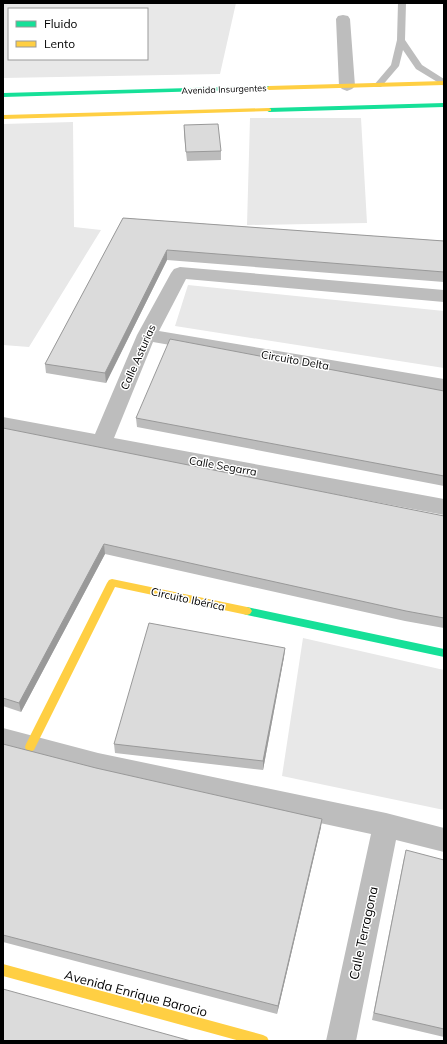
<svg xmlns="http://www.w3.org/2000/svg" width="447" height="1044" viewBox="0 0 447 1044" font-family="Mulish,sans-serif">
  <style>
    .green { fill: #e8e8e8; fill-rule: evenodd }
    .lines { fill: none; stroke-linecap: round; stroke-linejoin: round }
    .lane { fill: #bdbdbd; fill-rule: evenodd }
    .street { fill: #bdbdbd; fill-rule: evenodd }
    .fast { fill: #16e098; fill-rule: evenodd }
    .slow { fill: #ffcf43; fill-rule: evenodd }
    .wall { fill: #bcbcbc }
    .shaded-wall { fill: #999 }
    .building { fill: #dbdbdb; stroke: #999 }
    .labels { text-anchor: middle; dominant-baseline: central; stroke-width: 3; stroke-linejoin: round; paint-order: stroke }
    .far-street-label { font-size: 9px; fill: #000; stroke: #fff }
    .street-label { font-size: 11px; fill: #000; stroke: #fff }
    .near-street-label { font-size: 13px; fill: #000; stroke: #fff }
  </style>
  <rect width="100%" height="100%" fill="#fff"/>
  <path class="green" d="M3 3H236L220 74 3 78ZM9 9H147V59H9Z
    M250 118H361L367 223 247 225Z
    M73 122 74 227 101 230 29 347 3 345V124Z
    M188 285 444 311V368L175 326Z
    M303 638 444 670V810L282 776Z"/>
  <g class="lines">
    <path class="lane" d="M398 3H406L405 40 422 65 444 79V86L416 69 403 50 399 66 381 87H375L374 85 391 65 397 40Z"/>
    <path class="street" d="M343 15 348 16 350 19 355 86 352 89 347 91 342 89 339 86 336 19 338 16Z
      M180 267 444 290V302L186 279 159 331 444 379V393L153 342 114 438 444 499V515L3 431V417L95 434 137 335 171 273 174 269Z
      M3 728 98 753 386 813 444 828V852L396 840 356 1041H326L371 834 98 775 3 750Z"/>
    <path class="fast" d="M269 86 271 87V89L3 97V93Z
      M444 103V107L269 112 266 110 269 108Z
      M247 607 444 649V657L247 615 244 614 242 611 244 608Z"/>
    <path class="slow" d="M444 81V85L269 90 266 88 269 86Z
      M269 108 271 109V111L3 119V115Z
      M112 579 247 607 250 608 252 611 250 614 247 615 115 587 34 750 30 752 26 750 25 747 26 744 107 583 109 580Z
      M3 964 263 1035 267 1037 269 1041H240L3 976Z"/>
  </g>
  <path class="wall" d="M184 125 221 151V160L187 161 184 135Z
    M123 218 444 241V282L167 260 106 383 46 373 45 364Z
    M444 391V486L137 427 136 418Z
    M3 428 444 516V628L405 621 105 554 21 712 3 706Z
    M285 648 284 657 263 770 115 753 114 744Z
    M3 744 321 827 277 1014 3 942Z
    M404 858 444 860V1037L372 1020Z"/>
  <path class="shaded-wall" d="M167 250V260L106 383 105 373Z
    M104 544 105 554 21 712 19 703Z
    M285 648 284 657 263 770V761Z
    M322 819 321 827 277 1014 278 1006Z"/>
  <path class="building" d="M218 124 221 151 186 152 184 125Z
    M123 218 444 241V272L167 250 105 373 45 364Z
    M170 339 444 391V476L136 418Z
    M3 428 444 516V618L406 611 104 544 19 703 3 698Z
    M149 623 285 648 263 761 114 744Z
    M3 744 96 768 322 819 278 1006 3 935Z
    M406 850 444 860V1029L374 1013Z
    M3 989 191 1041H3Z"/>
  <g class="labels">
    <g class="far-street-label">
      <text transform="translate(224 89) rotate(-2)">Avenida Insurgentes</text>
    </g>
    <g class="street-label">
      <text transform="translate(138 357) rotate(-66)">Calle Asturias</text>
      <text transform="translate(295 360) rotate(10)">Circuito Delta</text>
      <text transform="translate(223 466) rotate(10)">Calle Segarra</text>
      <text transform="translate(188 599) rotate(12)">Circuito Ibérica</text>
    </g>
    <g class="near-street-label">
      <text transform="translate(363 933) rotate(-78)">Calle Terragona</text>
      <text transform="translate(136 993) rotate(15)">Avenida Enrique Barocio</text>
    </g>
  </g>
  <rect width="447" height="1044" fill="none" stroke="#000000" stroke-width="8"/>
  <rect x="8" y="8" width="140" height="52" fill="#ffffff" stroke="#999999"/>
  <rect x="16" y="21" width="20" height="6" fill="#16e098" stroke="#999999"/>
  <text x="44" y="28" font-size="12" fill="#000000">Fluido</text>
  <rect x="16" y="41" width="20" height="6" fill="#ffcf43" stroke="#999999"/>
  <text x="44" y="48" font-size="12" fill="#000000">Lento</text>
</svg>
